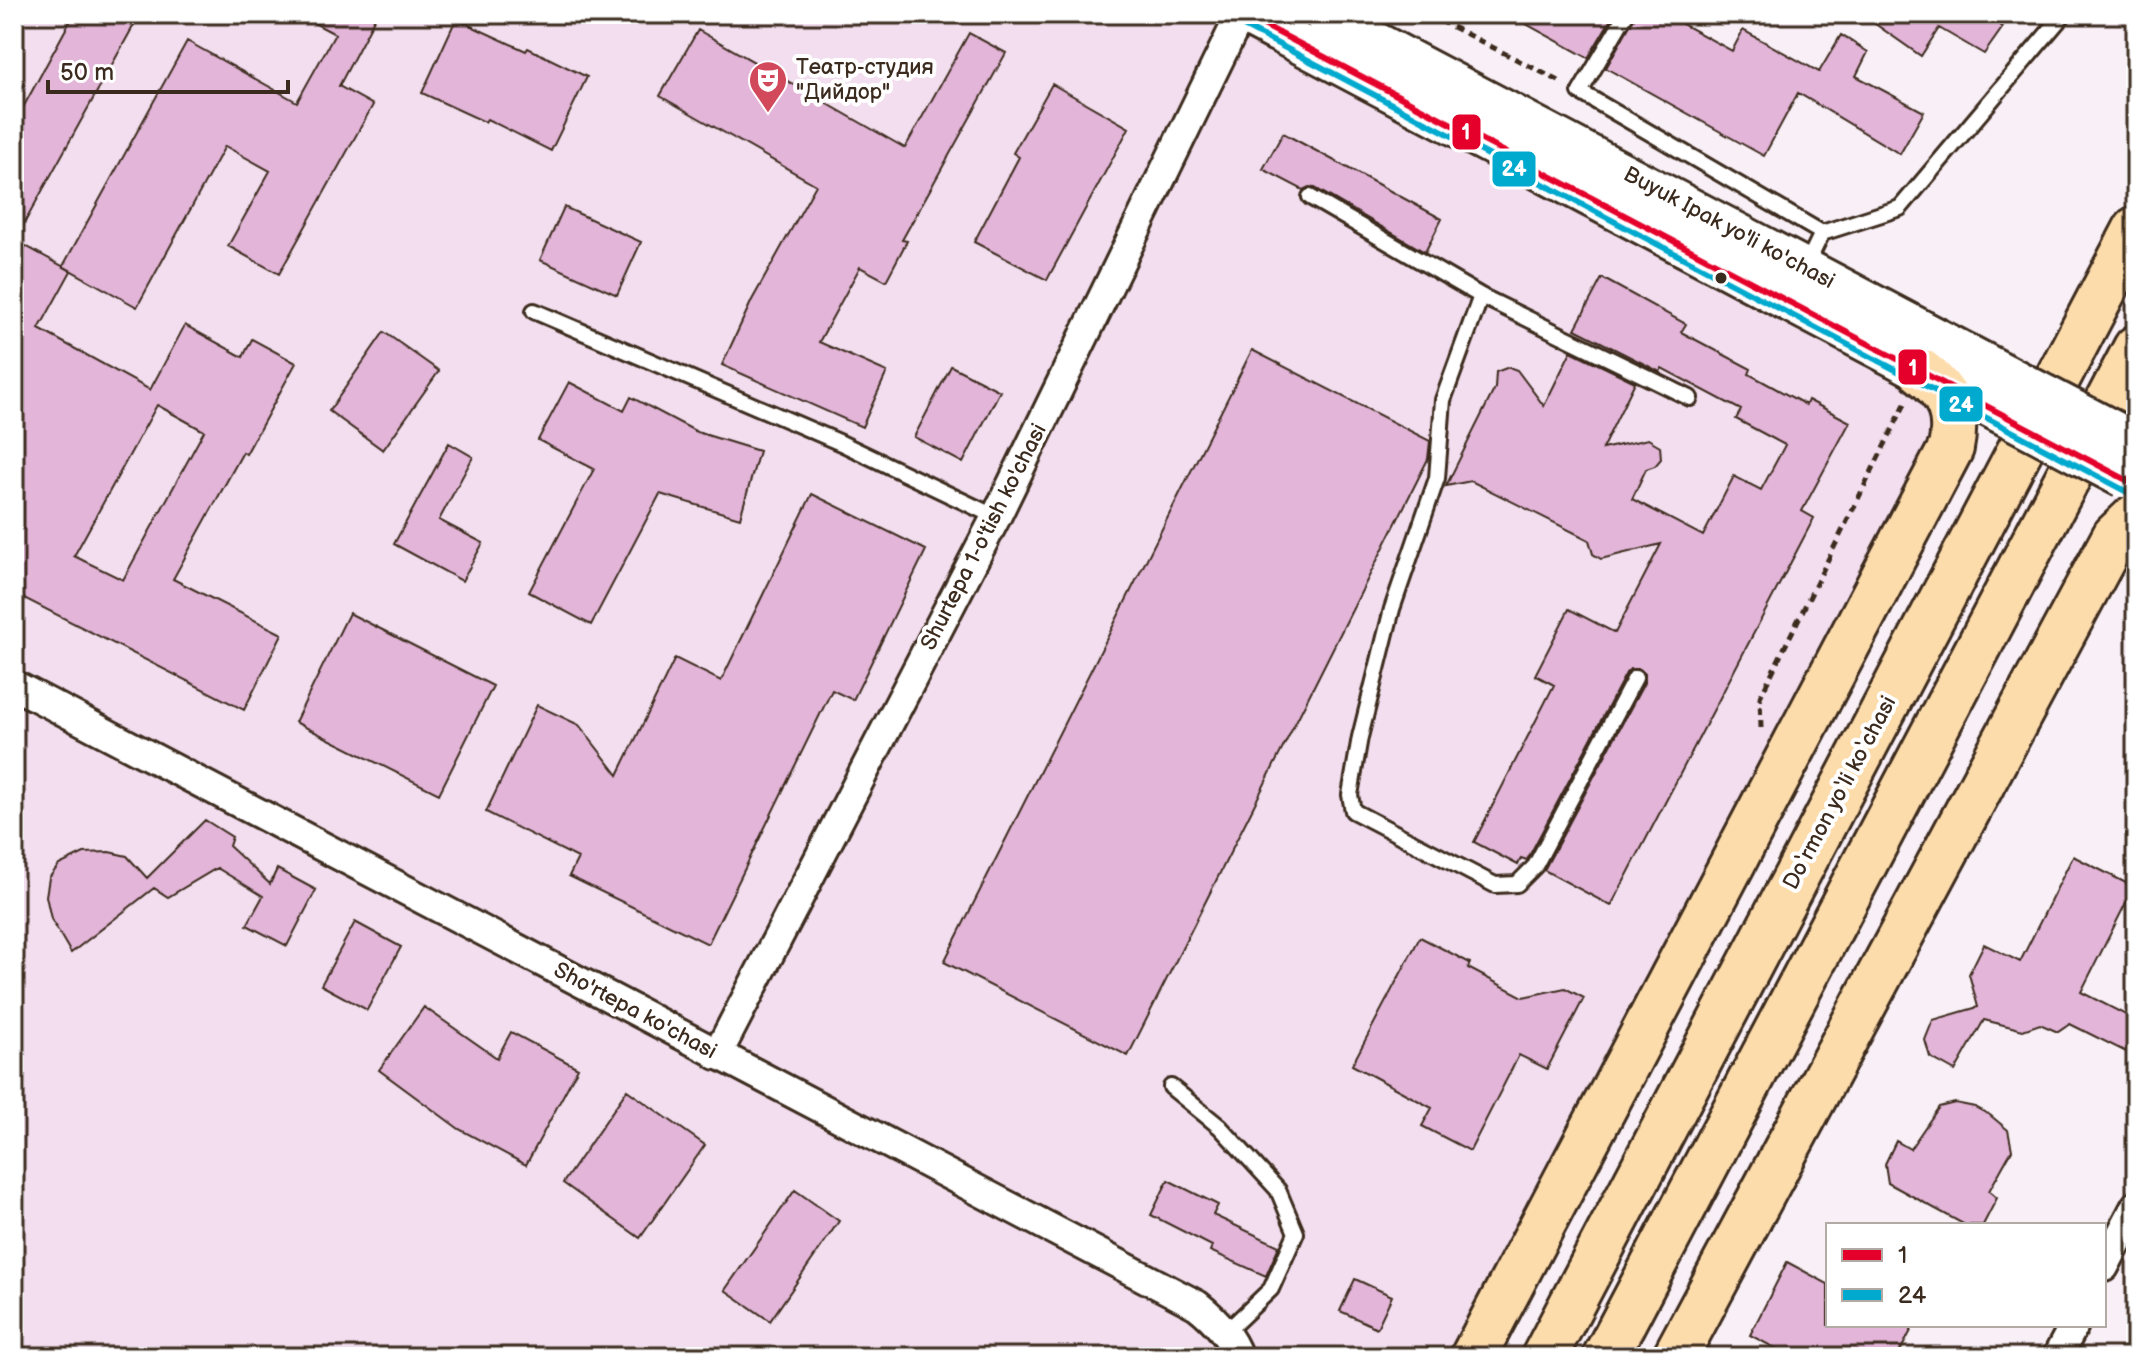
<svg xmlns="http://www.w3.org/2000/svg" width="2150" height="1371" viewBox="0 0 2150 1371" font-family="'Balsamiq Sans',sans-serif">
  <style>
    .built { fill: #f2deee }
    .building { fill: #e3b5d8; stroke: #3b2a1e; stroke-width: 2; fill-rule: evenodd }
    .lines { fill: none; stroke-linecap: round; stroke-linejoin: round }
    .service-casing { stroke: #3b2a1e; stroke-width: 20 }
    .minor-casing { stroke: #3b2a1e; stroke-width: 34 }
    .secondary-casing { stroke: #3b2a1e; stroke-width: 44 }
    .primary-casing { stroke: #3b2a1e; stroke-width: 50 }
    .path { stroke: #3b2a1e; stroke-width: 5; stroke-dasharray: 8 6; stroke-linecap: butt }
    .service { stroke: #fff; stroke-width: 14 }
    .minor { stroke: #fff; stroke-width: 28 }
    .secondary { stroke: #fff; stroke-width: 38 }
    .primary { stroke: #fddcac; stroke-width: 44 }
    .secondary-bridge-casing { stroke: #3b2a1e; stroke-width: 44; stroke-linecap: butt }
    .secondary-bridge { stroke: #fff; stroke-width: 38 }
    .bus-1-casing { stroke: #fff; stroke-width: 12 }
    .bus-2-casing { stroke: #fff; stroke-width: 12 }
    .bus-1 { stroke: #e4002b; stroke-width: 6 }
    .bus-2 { stroke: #00a9ce; stroke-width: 6 }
    .bus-dot { fill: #3b2a1e; stroke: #fff; stroke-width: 3 }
    .labels { text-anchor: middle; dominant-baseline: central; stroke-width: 8; stroke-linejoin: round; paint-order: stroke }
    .poi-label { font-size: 22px; fill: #3b2a1e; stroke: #fff; text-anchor: start }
    .street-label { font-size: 22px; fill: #3b2a1e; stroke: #fff }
    .line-badge { stroke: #fff; stroke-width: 3 }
    .badge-label { font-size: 22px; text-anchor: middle; font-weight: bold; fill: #fff }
  </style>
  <rect width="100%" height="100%" fill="#f9f0f7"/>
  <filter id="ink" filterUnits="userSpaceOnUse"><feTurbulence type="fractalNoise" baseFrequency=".0125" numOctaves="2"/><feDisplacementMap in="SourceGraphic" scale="16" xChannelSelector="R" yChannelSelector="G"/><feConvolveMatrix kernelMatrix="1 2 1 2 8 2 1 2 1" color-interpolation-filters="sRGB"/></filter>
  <g filter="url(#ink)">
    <path class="built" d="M14 14H1243L1952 408 1473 1357H14Z"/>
    <path class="building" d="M74 14H140L15 240 71 271 39 329 150 390 185 325 243 357 252 339 296 363 246 454 243 452 173 579 282 634 244 710 14 593V124ZM157 405 204 431 123 580 74 556Z
      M297 14H377L339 86 373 105 279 274 228 246 270 171 225 146 137 307 63 266 187 41 297 102 335 34Z
      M1508 14H1614L1588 58Z
      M1636 14H1664L1732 51 1743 30 1819 72 1841 35 1868 52 1856 76 1924 112 1900 154 1798 93 1764 156 1606 68Z
      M1861 14H1982L2003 27 1984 54 1939 28 1921 56Z
      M456 19 526 51 528 48 587 77 551 151 487 119 485 122 422 93Z
      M698 30 905 148 969 33 1006 53 902 240 907 241 886 281 860 267 819 342 887 372 862 427 722 365 752 300 816 185 660 96Z
      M1052 84 1129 128 1047 280 974 242 1019 157 1013 153Z
      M1283 133 1442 219 1425 252 1315 188 1309 187 1303 190 1263 169Z
      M564 207 641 242 617 295 540 260Z
      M1602 278 1686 324 1681 332 1751 369 1749 374 1806 405 1808 400 1850 422 1802 511 1814 518 1611 906 1544 870 1644 683V673L1639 669H1630L1626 673 1527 860 1521 858 1518 865 1474 842 1554 685 1535 675 1569 609 1615 633 1661 544 1601 559 1593 554 1589 540 1471 481 1446 486 1495 388 1496 372 1509 367 1517 370 1544 406 1571 351 1635 382 1602 449 1648 439 1660 446 1661 459 1655 466 1646 469 1632 499 1703 536 1734 476 1761 490 1785 445 1736 419 1741 410 1662 368 1660 372 1575 329Z
      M384 332 439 371 383 450 329 411Z
      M1252 350 1430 441 1428 459 1128 1056 944 962Z
      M951 366 1000 391 963 463 914 437Z
      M569 382 624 411 631 397 697 432 759 451 740 518 660 494 591 625 529 592 594 469 538 440Z
      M449 443 473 457 439 520 483 543 462 581 394 544Z
      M812 494 926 550 853 700 832 690 708 944 569 876 578 858 486 812 537 705 579 725 618 775 675 658 721 681Z
      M349 613 493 686 439 794 295 722Z
      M205 820 232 837 229 846 270 884 277 869 316 890 287 946 247 925 263 896 217 868 168 897 154 888 71 953 51 919 46 896 49 878 59 865 84 853 109 852 127 856 147 878Z
      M2073 856 2134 887 2081 992 2136 1020V1057L2070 1024 2058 1032 2040 1024 2023 1030 1984 1020 1955 1071 1930 1057 1925 1040 1933 1020 1978 1007 1969 974 1984 944 2020 962Z
      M355 922 401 947 367 1010 321 985Z
      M1420 937 1470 963 1468 968 1523 997 1565 988 1584 998 1547 1069 1519 1055 1470 1151 1422 1126 1432 1108 1352 1065Z
      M424 1007 497 1058 511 1032 578 1068 526 1165 459 1129 379 1070Z
      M627 1090 705 1145 640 1238 563 1183Z
      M1955 1103 1975 1107 1990 1115 2008 1130 2012 1150 1989 1191 1997 1198 1983 1225H1965L1888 1183 1885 1164 1896 1141 1910 1149 1939 1107Z
      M1168 1180 1218 1205 1213 1215 1279 1246 1266 1276 1210 1251 1212 1246 1151 1215Z
      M795 1190 839 1221 770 1321 725 1290Z
      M1787 1262 1828 1284V1325H1914L1897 1357H1792L1750 1335Z
      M1355 1279 1392 1296 1377 1328 1340 1311Z"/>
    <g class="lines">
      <defs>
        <path id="service" d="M1626 14 1580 92 1822 233
          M1310 197 1481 296 1690 398
          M1805 268 1822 233 1900 208 2064 14
          M1481 296 1443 400 1437 478 1392 609 1360 737 1350 795 1353 811 1495 885 1517 884 1535 866 1635 678
          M534 311 841 443 996 517
          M1171 1087 1220 1127 1278 1190 1296 1233 1271 1289 1225 1333"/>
        <path id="minor" d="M14 685 1197 1305C1215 1319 1230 1335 1238 1357
          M717 1055 996 517 1241 14
          M2104 1267 2136 1206
          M2057 1357 2074 1325"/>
        <path id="secondary" d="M1243 14 2000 413
          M1323 14 2017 380"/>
        <path id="primary" d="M1473 1357 1951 448C1958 414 1949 393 1922 372
          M1544 1357 2136 229
          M1605 1357 2136 348
          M1675 1357 2115 536 2136 516"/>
      </defs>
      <use href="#service" class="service-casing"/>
      <use href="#minor" class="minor-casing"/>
      <use href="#secondary" class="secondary-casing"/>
      <use href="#primary" class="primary-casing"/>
      <path class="path" d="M1427 14 1561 82
        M1761 728 1760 697 1905 404"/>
      <use href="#service" class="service"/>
      <use href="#minor" class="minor"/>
      <use href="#secondary" class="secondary"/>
      <use href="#primary" class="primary"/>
      <defs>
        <path id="secondary-bridge" d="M2017 380 2136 442
          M2000 413 2123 478"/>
      </defs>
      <use href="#secondary-bridge" class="secondary-bridge-casing"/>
      <use href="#secondary-bridge" class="secondary-bridge"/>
      <defs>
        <path id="bus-1" d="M1243 14 2136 485"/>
        <path id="bus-2" d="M1238 23 2131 494"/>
      </defs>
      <use href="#bus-1" class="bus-1-casing"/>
      <use href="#bus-2" class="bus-2-casing"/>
      <use href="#bus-1" class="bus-1"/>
      <use href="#bus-2" class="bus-2"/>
    </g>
  </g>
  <defs>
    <symbol id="theatre-pin" viewBox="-11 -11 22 30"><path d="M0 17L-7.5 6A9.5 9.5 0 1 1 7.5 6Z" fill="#d1495b" stroke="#fff"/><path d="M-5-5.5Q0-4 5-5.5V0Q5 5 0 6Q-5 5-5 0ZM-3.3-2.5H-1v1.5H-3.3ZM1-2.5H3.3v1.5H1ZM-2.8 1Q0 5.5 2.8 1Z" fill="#fff"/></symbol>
  </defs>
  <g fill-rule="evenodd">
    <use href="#theatre-pin" x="746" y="58" width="44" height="60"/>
  </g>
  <circle class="bus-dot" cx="1721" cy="278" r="7"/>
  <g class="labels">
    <g class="poi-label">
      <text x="796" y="67">Театр-студия<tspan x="796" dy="25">"Дийдор"</tspan></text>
    </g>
    <g class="street-label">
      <text transform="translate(1729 228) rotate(28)">Buyuk Ipak yo'li ko'chasi</text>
      <text transform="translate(984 537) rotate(-63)">Shurtepa 1-o'tish ko'chasi</text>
      <text transform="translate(1840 793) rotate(-62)">Do‘rmon yo‘li ko‘chasi</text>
      <text transform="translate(635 1011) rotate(28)">Sho'rtepa ko'chasi</text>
    </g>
  </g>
  <g class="line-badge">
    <rect x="1451" y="113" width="31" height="38" rx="8" fill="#e4002b"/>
    <rect x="1491" y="150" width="46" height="38" rx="8" fill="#00a9ce"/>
    <rect x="1897" y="348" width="31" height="38" rx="8" fill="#e4002b"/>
    <rect x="1938" y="385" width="46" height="38" rx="8" fill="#00a9ce"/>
  </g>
  <g class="badge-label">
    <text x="1466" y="139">1</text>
    <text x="1514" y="176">24</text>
    <text x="1913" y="375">1</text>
    <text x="1961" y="412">24</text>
  </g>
  <rect width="2150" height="1371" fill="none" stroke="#fff" stroke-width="48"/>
  <rect x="24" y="24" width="2102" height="1323" fill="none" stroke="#3b2a1e" stroke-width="3" filter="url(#ink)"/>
  <rect x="1826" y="1223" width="280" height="104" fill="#ffffff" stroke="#b1aaa5" stroke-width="2"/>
  <rect x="1842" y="1249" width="40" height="12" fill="#e4002b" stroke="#b1aaa5" stroke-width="2"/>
  <text x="1898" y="1263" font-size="24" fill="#3b2a1e">1</text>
  <rect x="1842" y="1289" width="40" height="12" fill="#00a9ce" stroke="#b1aaa5" stroke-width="2"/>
  <text x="1898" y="1303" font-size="24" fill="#3b2a1e">24</text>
  <path d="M48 80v12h240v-12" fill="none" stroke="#3b2a1e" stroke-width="4"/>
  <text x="60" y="80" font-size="24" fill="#3b2a1e" stroke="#ffffff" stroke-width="6" paint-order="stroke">50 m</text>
</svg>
